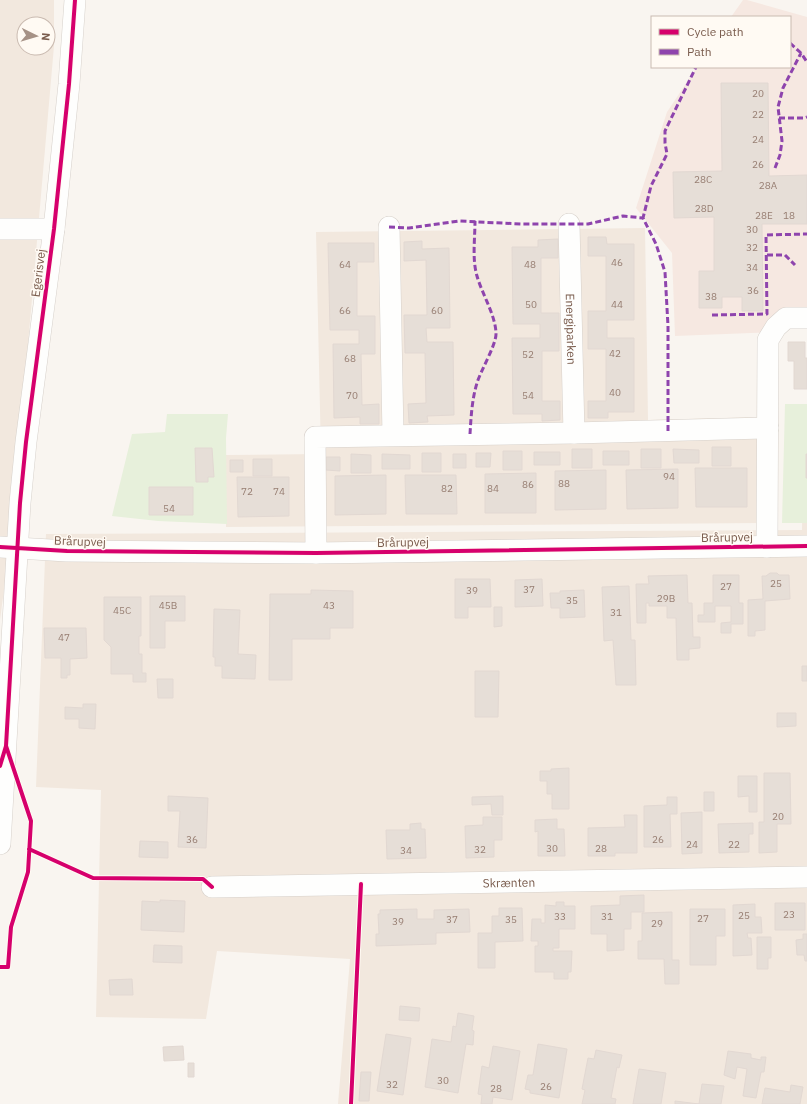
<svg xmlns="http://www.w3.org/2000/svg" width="807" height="1104" viewBox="0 0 807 1104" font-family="'IBM Plex Sans',sans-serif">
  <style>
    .residential { fill: #f2e8de; fill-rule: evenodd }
    .commercial { fill: #f6e8e1 }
    .green { fill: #e7f0db }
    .building { fill: #e6ded7; stroke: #e2d8d2 }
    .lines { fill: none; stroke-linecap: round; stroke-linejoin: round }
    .minor-casing { stroke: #d7d1cb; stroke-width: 22 }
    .minor { stroke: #fefefd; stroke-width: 21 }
    .quiet { stroke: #8e44ad; stroke-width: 3; stroke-dasharray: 6 3; stroke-linecap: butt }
    .cycleway-casing { stroke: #fffaf3; stroke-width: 6 }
    .cycleway { stroke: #d6006c; stroke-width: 4 }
    .labels { text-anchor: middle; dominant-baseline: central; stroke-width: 3; stroke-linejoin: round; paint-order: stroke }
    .number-label { font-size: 10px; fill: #977e72 }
    .street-label { font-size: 12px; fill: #7a5c4d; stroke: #fffaf3 }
  </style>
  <rect width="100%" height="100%" fill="#f9f5f0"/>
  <path class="residential" d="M0 0H54V46L12 528 0 620ZM24 24H48V48H24Z
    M645 228 648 420 757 417 761 523 226 527V455L321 454 316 232Z
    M804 409H807V1104H338L350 959 217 951 206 1019 96 1017 101 790 36 787 46 534 802 530Z"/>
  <path class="commercial" d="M743 0H747L807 17V324L791 325 780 332 675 336 672 253 636 208 667 112 697 67H790V17H731Z"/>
  <path class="green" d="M785 404H807V523H782Z
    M167 414H228L226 438 227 524 158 521 112 516 132 434 165 432Z"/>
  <path class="building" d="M721 83H768L769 176 807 175V224H762L763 311H742V297H722V308H699V271H714V217L674 218 673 172 722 171Z
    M588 237H606L607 244H634V320H607V338H634V412H608V418H588V401H606V349H588V311H606V256H588Z
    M558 239V258H541V313H559V351H542V401H560V420L542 421V414H513L512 338H540V324H513L512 247H538V240Z
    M422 241V249L449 248 450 328H426L427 342H453L454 415 427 416 428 422 409 423 408 404 426 403 425 353H405L404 315H427L426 260 404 261V242Z
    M328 243H374V262H357V316H375V354H361L362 405 379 404V424H360V417L334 418 333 344H359V330H330Z
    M788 342H805V358H807V389H794V361H788Z
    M712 447H731V466H712Z
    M195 448H212L214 477H208V482H196Z
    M572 449H592V468H572Z
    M641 449H661V468H641Z
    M673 449 699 450V463H674Z
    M503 451H522V470H503Z
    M603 451H629V465H603Z
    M534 452H560V465H534Z
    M422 453H441V472H422Z
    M476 453H491L490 467H476Z
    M351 454 371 455V473H351Z
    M382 454 410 455V469H382Z
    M453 454H466V468H453Z
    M806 454H807V478H806Z
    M326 457H340V471L326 470Z
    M253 459H272V476H253Z
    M230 460H243V472H230Z
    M695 468H747V507H696Z
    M678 469V508L627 509 626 470Z
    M606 470V509L555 510V471Z
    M536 473V513H485V474Z
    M386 475V514L335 515V476Z
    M405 475H456L457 514H406Z
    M237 477H289V516L238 517Z
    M149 487H193V515H149Z
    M770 573H777L779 575H789L790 599 765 601V630L755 631V636H748V600L763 599 762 576H766Z
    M687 575 688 603H692L693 637H700V648L689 649V660H677L676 618H667V606H649V603H646V623H637L636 584H649L648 576Z
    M713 575H739V603H743V624H731V633H721V623L731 622V606H715V622H698V615H704V603H713Z
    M455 579H490L491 607H468V618H455Z
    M542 579 543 606 515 607V580Z
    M629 586 631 640H635L636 685H616L613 640 604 641 602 587Z
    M311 590 353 591V628H330V639H292V680H269L270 594H311Z
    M584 590 585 617 560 618V608H551L550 593H560V591Z
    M150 596H185V621H165V648H150Z
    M104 597H141V636H139V654H142V673H146V682H133V674H111V647L104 640Z
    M494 607H502V626L494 627Z
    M214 609 240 610 238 654 256 655 255 679 222 678V666H215V657H213Z
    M44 628H86L87 658 70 659V675H67V678H61V658H45Z
    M802 666H807V681H802Z
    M475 671H499L498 717H475Z
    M157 679H173V698H158Z
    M83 704H96L95 729 79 728V719H65V707L83 708Z
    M777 713H796V726L777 727Z
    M569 768V809H552V794H547V781H540V771H551V769Z
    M764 773H790L791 824H777V852L759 853V822H764Z
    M738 776H757V812H749V796L738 797Z
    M704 792H714V811H704Z
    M168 796 208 798 206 848 178 847 180 811H168Z
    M503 796V815H492L491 804 472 805V797Z
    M667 797H677V814H670L671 847H644V806L667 805Z
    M702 812V853L682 854 681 813Z
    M624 815H637V853H615V856H588V828L625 827Z
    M483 817H502V840H494V857L466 858 465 826 483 825Z
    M557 819V829H564L565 856H538V831L535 832V820Z
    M421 823V829H425L426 858 387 859 386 830H410V824Z
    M753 823V834H749V852L719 853 718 824Z
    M140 841 168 842V858L139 857Z
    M644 895V912H631V929H624V950L607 951V934H591V906L620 905V896Z
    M160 900 185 901 184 932 141 930 142 901 160 902Z
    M556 902H564V906H575V929H559V948H553V951H572L571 972H568V979H554V972H535V946H538V941H531L532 919H541V923H545V905L556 906Z
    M775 903H805V930H775Z
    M755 904V917H761L762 933H747L748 938H751L752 955 733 956V905Z
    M499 908H522L523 941 495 942V968H478V933H492V916H499Z
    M417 909V919H434V910L469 909 470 932 436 933V944L376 946V934H379L378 914H380V910Z
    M690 909H725V936H716V965H690Z
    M672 912V960H679V984H665L664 959H638V941H642V913Z
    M803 934H807V961H805L804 955H797L796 940 803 939Z
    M757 937H771V958H768V969H757Z
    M154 945 182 946V963L153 962Z
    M132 979 133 995H110L109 980Z
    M400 1006 420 1008 419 1021 399 1020Z
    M458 1013 474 1016 472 1030 474 1031 473 1045 466 1044 458 1093 425 1087 432 1039 451 1042 453 1026 456 1027Z
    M386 1034 411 1038 403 1095 377 1091Z
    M538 1044 567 1049 559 1098 530 1093V1090L525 1089 528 1075H533Z
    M183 1046 184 1060 164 1061 163 1047Z
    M493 1046 520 1051 512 1100 493 1097 492 1104H481L482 1095 478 1094 482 1066 489 1068Z
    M596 1050 622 1055 619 1068 617 1067 611 1098 616 1099 615 1104H582L585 1090 582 1089 588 1058 594 1059Z
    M728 1051 751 1054V1058L761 1060V1057H766L764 1072H761L756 1098 743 1096 747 1069 737 1067 735 1079 724 1075Z
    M188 1063H194V1077H188Z
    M639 1069 666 1073 661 1104H633Z
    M361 1072H371L369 1101H359Z
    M702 1084 724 1086 721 1104H675V1101L699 1104Z
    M791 1085 803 1087 800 1104H762L765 1088 790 1092Z"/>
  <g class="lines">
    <defs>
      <g id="minor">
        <path id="s1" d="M569 224 574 433"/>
        <path d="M389 227 393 435"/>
        <path d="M0 229H54"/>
        <path d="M0 547 67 551 316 553 807 546"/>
        <path d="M767 547 768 340 776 327 786 318H807"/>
        <path d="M316 553 315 437 574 433 768 428"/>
        <path d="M0 844 20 503 26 442 54 229 69 84 75 0"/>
        <path id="s2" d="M212 887 807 877"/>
      </g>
    </defs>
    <use href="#minor" class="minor-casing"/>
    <use href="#minor" class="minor"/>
    <path class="quiet" d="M790 43 801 53 807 62
      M779 118H804L807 117
      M775 168 780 155 782 141 778 107 783 88 801 53
      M389 227 409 228 459 221 521 224H588L623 216 643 218
      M767 255H785L795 265
      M712 315 767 314 766 235 807 234
      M668 431V326L665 272 656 244 643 218 651 186 667 154 665 143V131L696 67
      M470 434C471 417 472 399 477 383 481 370 496 345 496 334 496 316 482 294 477 276 472 259 475 239 475 221"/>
    <defs>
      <path id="cycleway" d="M0 547 67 551 316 553 807 546
        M0 766 6 746 20 503 26 442 54 229 69 84 75 0
        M29 849 93 878 203 879 212 887
        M0 967H8L11 927 28 872 31 821 6 746
        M351 1104 361 884"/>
    </defs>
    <use href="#cycleway" class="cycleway-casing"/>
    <use href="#cycleway" class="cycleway"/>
  </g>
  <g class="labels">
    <g class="number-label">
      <text x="758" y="93">20</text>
      <text x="758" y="114">22</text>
      <text x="758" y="139">24</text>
      <text x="758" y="164">26</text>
      <text x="703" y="179">28C</text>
      <text x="768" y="185">28A</text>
      <text x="704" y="208">28D</text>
      <text x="764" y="215">28E</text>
      <text x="789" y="215">18</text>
      <text x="752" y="229">30</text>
      <text x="752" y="247">32</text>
      <text x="617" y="262">46</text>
      <text x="345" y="264">64</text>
      <text x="530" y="264">48</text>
      <text x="752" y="267">34</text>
      <text x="753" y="290">36</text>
      <text x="711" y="296">38</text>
      <text x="531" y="304">50</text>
      <text x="617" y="304">44</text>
      <text x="345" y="310">66</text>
      <text x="437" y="310">60</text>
      <text x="615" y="353">42</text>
      <text x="528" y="354">52</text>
      <text x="350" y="358">68</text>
      <text x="615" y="392">40</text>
      <text x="352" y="395">70</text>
      <text x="528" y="395">54</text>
      <text x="669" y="476">94</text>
      <text x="564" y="483">88</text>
      <text x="528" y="484">86</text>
      <text x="447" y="488">82</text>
      <text x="493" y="488">84</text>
      <text x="247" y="491">72</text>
      <text x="279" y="491">74</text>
      <text x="169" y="508">54</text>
      <text x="776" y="583">25</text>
      <text x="726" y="586">27</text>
      <text x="529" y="589">37</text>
      <text x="472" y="590">39</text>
      <text x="666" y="598">29B</text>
      <text x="572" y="600">35</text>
      <text x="168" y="605">45B</text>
      <text x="329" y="605">43</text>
      <text x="122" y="610">45C</text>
      <text x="616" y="612">31</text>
      <text x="64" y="637">47</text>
      <text x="778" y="816">20</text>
      <text x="192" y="839">36</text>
      <text x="658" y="839">26</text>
      <text x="692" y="844">24</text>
      <text x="734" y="844">22</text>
      <text x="552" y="848">30</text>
      <text x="601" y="848">28</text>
      <text x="480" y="849">32</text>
      <text x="406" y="850">34</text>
      <text x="789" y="914">23</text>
      <text x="744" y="915">25</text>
      <text x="560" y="916">33</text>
      <text x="607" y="916">31</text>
      <text x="703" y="918">27</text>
      <text x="452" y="919">37</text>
      <text x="511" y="919">35</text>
      <text x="398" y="921">39</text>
      <text x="657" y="923">29</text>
      <text x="443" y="1080">30</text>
      <text x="392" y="1084">32</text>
      <text x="546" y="1086">26</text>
      <text x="496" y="1088">28</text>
    </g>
    <g class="street-label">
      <text transform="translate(38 273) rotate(-83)">Egerisvej</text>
      <text stroke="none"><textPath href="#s1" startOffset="105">Energiparken</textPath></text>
      <text transform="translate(727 537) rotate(-1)">Brårupvej</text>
      <text transform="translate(80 541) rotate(2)">Brårupvej</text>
      <text transform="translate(403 542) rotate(-1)">Brårupvej</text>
      <text stroke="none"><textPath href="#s2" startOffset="297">Skrænten</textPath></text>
    </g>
  </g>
  <rect x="651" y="16" width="140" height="52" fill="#fffaf3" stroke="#cabbb1"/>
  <rect x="659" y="29" width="20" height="6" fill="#d6006c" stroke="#cabbb1"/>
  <text x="687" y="36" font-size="12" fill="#7a5c4d">Cycle path</text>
  <rect x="659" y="49" width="20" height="6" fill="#8e44ad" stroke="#cabbb1"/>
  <text x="687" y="56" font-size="12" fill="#7a5c4d">Path</text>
  <g transform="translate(36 36) rotate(95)"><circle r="19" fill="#fffaf3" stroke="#cabbb1"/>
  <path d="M0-3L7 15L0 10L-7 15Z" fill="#a69286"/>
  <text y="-6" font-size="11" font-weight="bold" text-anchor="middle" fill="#7a5c4d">N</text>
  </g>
</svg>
